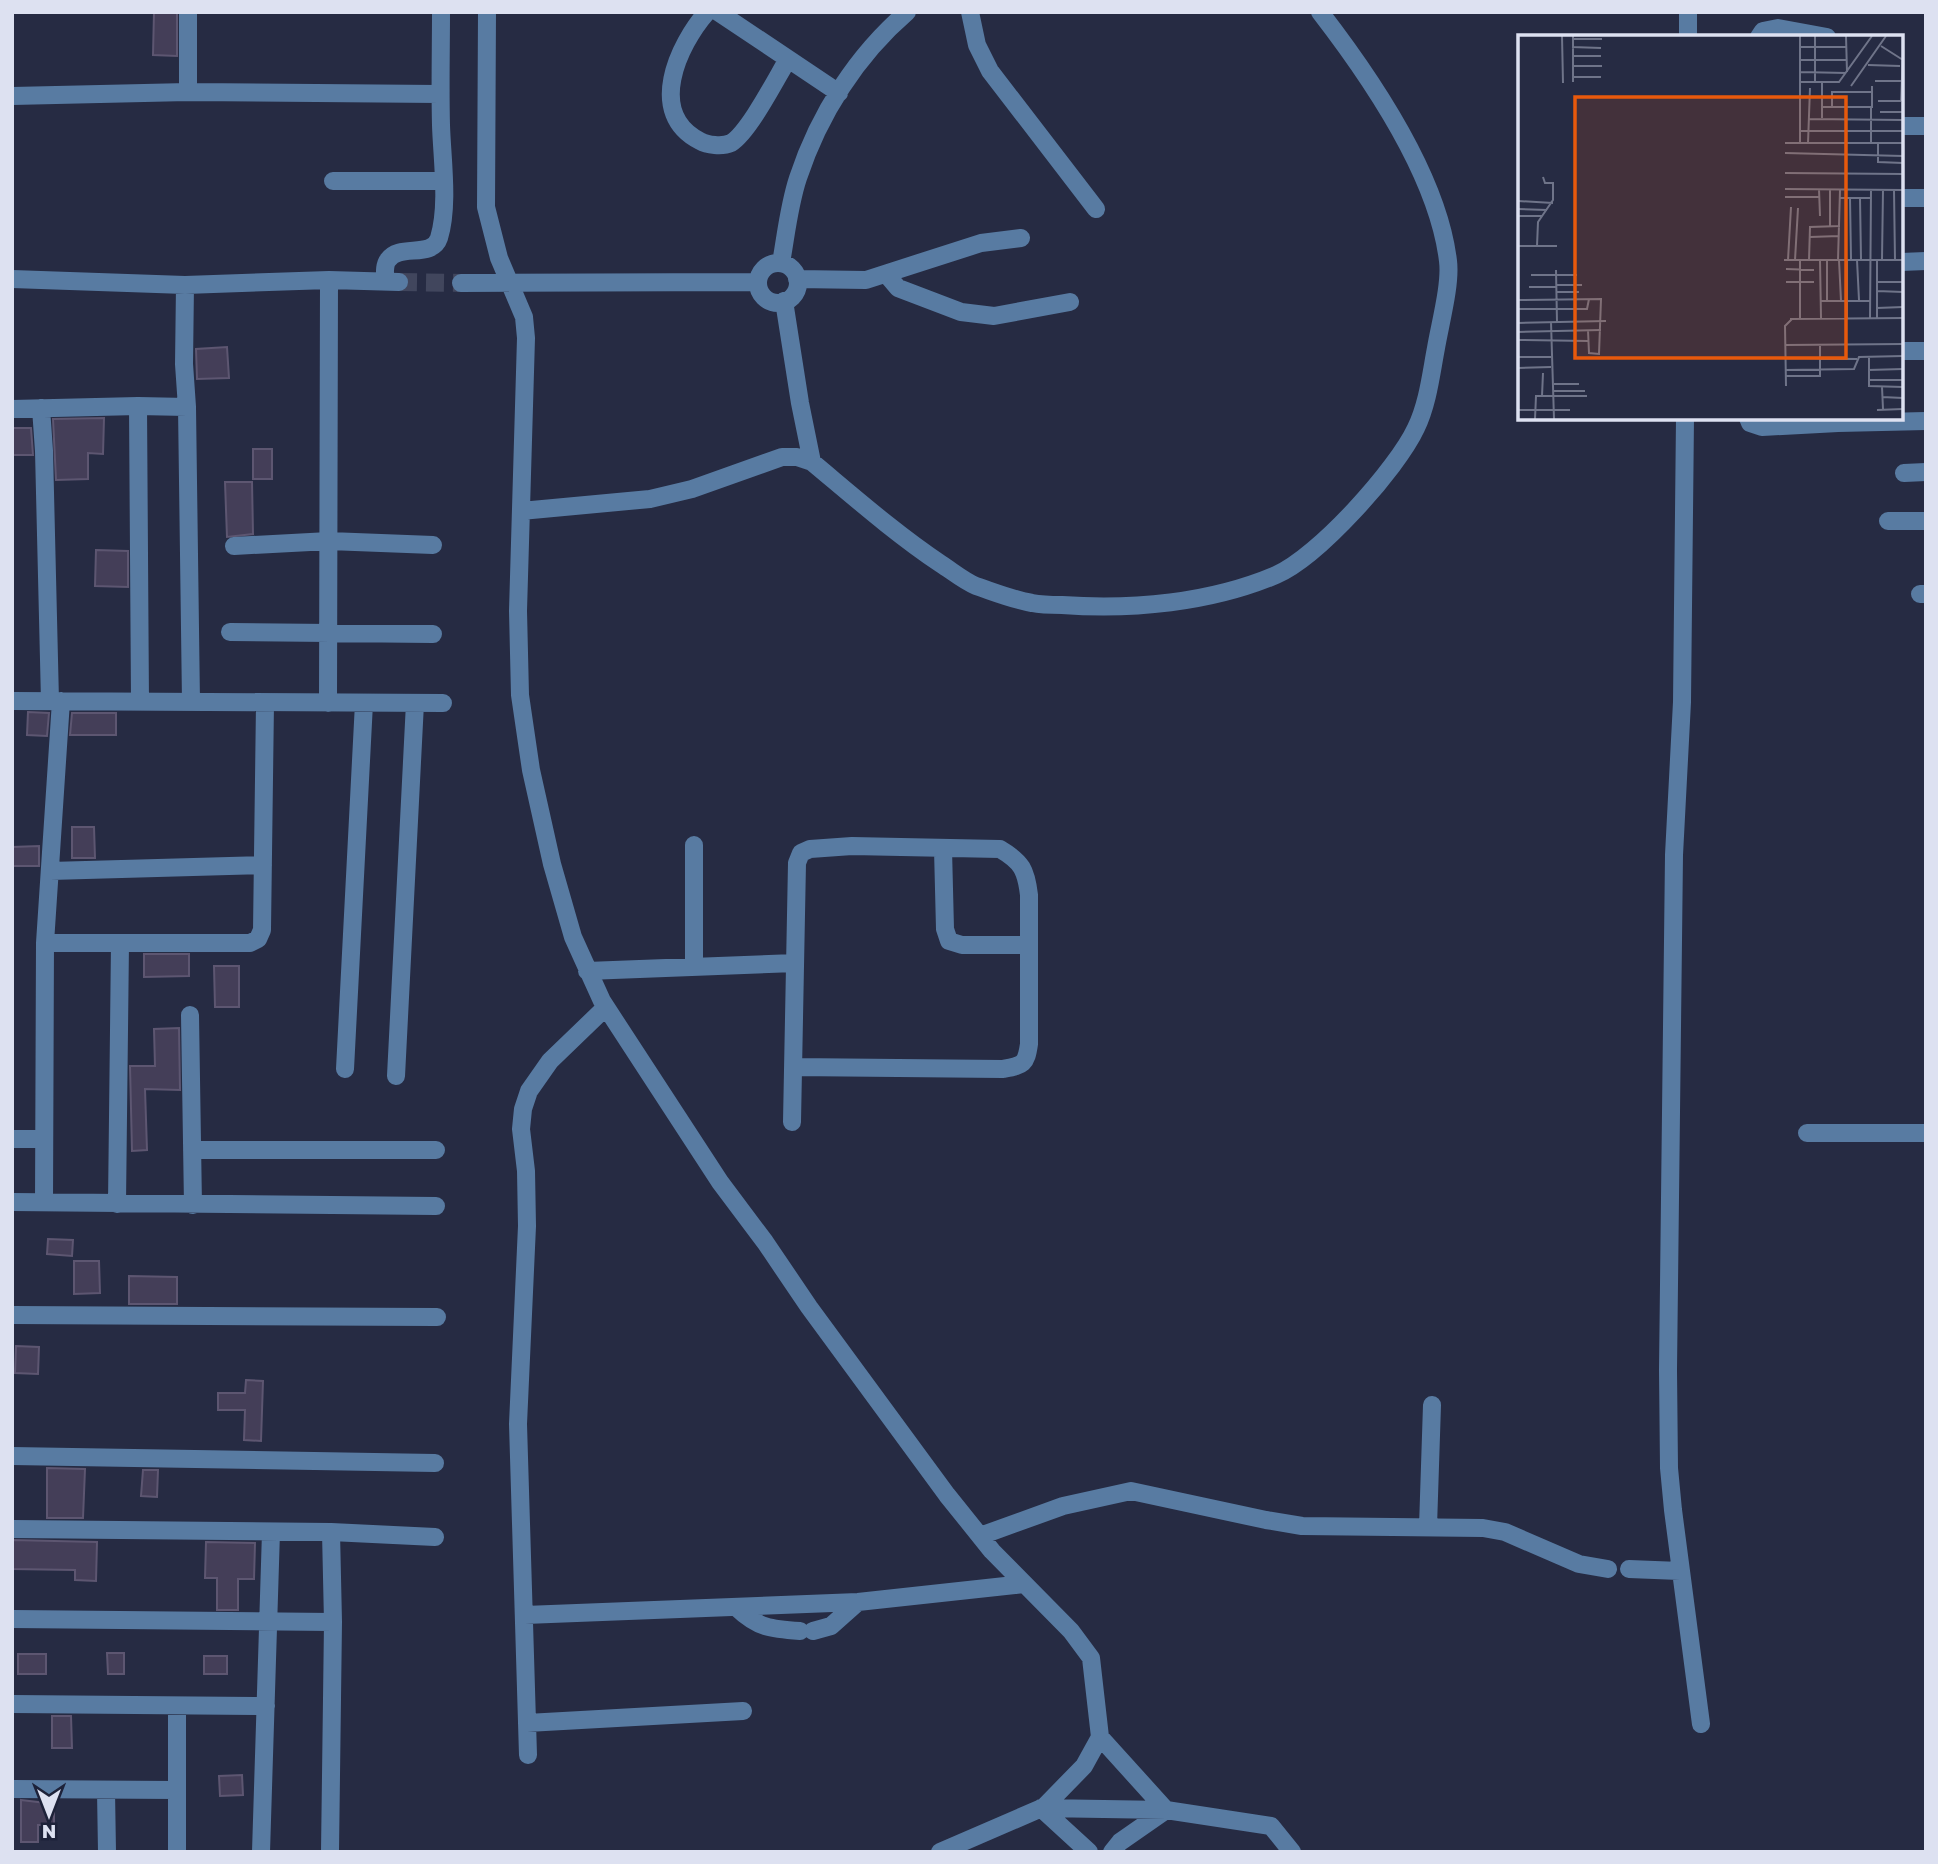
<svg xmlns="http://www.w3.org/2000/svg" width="1938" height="1864" viewBox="0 0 1938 1864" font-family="'Golos Text',sans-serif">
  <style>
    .building { fill: #443e58; stroke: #5d5671; stroke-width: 2 }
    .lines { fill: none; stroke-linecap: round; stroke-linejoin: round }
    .minor-tunnel { stroke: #41465d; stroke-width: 18; stroke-dasharray: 18 9; stroke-linecap: butt }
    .minor { stroke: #587ba2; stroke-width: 18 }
    .inset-road { fill: none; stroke: #6f7489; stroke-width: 2 }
    .view { fill: #e8590c; fill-opacity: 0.15; stroke: #e8590c; stroke-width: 3.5 }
    .inset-edge { fill: none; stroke: #dde1f1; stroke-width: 3.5 }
  </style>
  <rect width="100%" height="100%" fill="#262b43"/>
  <path class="building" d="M154 12H177V56L153 55Z
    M227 347 229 378 197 379 196 349Z
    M104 418 103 454 88 453V479L56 480 53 419Z
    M12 428H31L33 455H12Z
    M253 449H272V479H253Z
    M225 482H252L253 534 227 537Z
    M96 550 128 551V587L95 586Z
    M28 712 49 713 47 736 27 735Z
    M72 713H116V735H70Z
    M72 827H94L95 858H72Z
    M39 846V866H12V847Z
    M144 954H189V976L144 977Z
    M214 966H239V1007H215Z
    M179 1028 180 1090 145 1089 147 1150 132 1151 130 1066H155L154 1029Z
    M48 1239 73 1240 72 1256 47 1254Z
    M74 1261H99L100 1293 74 1294Z
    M129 1276 177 1277V1304H129Z
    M16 1346 39 1347 38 1374 15 1373Z
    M246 1380 263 1381 261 1441 244 1440 245 1410H218V1393H245Z
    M47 1468 85 1469 83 1518H47Z
    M143 1470H158L157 1497 141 1496Z
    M12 1540 97 1542 96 1581 75 1580V1570L12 1569Z
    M206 1542 255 1543 254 1579H238V1610H217V1578H205Z
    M107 1653H124V1674H108Z
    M18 1654H46V1674H18Z
    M204 1656H227V1674H204Z
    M52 1716H71L72 1748H52Z
    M242 1775 243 1795 220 1796 219 1776Z
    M21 1800 54 1804V1825H38V1842H21Z"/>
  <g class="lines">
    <path class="minor-tunnel" d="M399 282 461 283"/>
    <path class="minor" d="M188 12V92
      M487 12 486 207 499 258 524 317 526 338 518 611 520 695 531 770 552 864 573 937 602 1001 720 1182 765 1242 809 1307 947 1495 992 1551 1071 1631 1091 1658 1100 1737 1166 1810 1271 1826 1292 1852
      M707 12C678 45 646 114 700 141 707 145 722 147 731 143 749 132 776 79 788 59
      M718 12 839 93
      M970 12 977 45 990 71 1096 209
      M1688 37V12
      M1759 37 1763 31 1778 28 1827 37
      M12 96 188 92 440 94
      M1901 126H1926
      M333 181H443
      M1901 198H1926
      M1901 262 1926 261
      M781 263C786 235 789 205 798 178 819 114 857 55 907 12
      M758 283a20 20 0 1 1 40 0a20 20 0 1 1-40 0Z
      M887 275 898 288 961 312 994 316 1070 302
      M12 279 185 285 329 280 399 282
      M797 279 866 280 981 243 1021 238
      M385 281C385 275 384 265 388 260 399 243 432 259 439 238 449 205 442 159 441 125 440 87 441 50 441 12
      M461 283 758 282
      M185 285 184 364 187 407 191 702
      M784 301 800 403 812 462
      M1901 351H1926
      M138 406 140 702
      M41 408 44 451 50 701
      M12 409 138 406 187 407
      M1685 418 1682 702 1674 855 1668 1370 1669 1468 1673 1510 1701 1724
      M1748 418 1750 423 1762 427 1838 423 1926 421
      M1904 473 1926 472
      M521 511 650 499 692 489 782 457H797L812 462C854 497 896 534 941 564 952 571 964 581 976 586 994 592 1014 600 1032 603 1042 605 1052 605 1062 605 1132 610 1210 603 1276 575 1318 557 1397 469 1416 428 1428 403 1431 374 1436 348 1440 324 1451 284 1448 261 1438 176 1371 78 1320 12
      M1888 521H1926
      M234 546 329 541 433 545
      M1920 594H1926
      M230 632 433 634
      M12 701 443 703
      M328 703 329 280
      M694 845V967
      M943 849 945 929 949 941 962 945H1029
      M50 871 263 865
      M45 943H250L258 939 262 930 265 703
      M587 971 795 963
      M190 1015 193 1205
      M345 1069 364 703
      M396 1076 415 703
      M792 1122 797 863 801 853 810 849 852 846 1000 849C1022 862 1026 870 1029 895V1044C1026 1065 1023 1065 1003 1069L793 1067
      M1807 1133H1926
      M12 1139H44
      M192 1150H436
      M12 1202 436 1206
      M44 1202 45 943 61 701
      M117 1204 120 943
      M12 1315 437 1317
      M12 1456 435 1463
      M1428 1527 1432 1405
      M12 1529 331 1532 435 1537
      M980 1536 1063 1506 1131 1491 1266 1520 1302 1526 1483 1528 1505 1532 1579 1564 1608 1569
      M1629 1569 1680 1571
      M737 1608C758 1628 771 1629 800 1631
      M525 1615 858 1602 1024 1584
      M12 1619 333 1622
      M813 1631 831 1626 858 1602
      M12 1704 266 1706
      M527 1723 743 1711
      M528 1755 518 1424 527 1226 526 1171 521 1129 523 1109 529 1091 550 1061 606 1007
      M12 1789 176 1790
      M106 1791 107 1852
      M1041 1808 1166 1810
      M1041 1808 1089 1852
      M177 1852V1706
      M261 1852 271 1532
      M330 1852 333 1622 331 1532
      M940 1852 1044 1807 1084 1766 1100 1737
      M1112 1852 1120 1842 1166 1810"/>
  </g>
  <g transform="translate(1518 35)">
    <rect width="385" height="385" fill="#262b43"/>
    <path class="inset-road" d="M44 1 45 48M55 1V47M328 1 329 37M55 4H84M363 11 385 25M54 12 83 13M282 12H328M54 21H83M282 25H328M350 30 382 31M55 31H84M282 37 328 38M55 42H83M357 46H383M282 47H321L354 1M297 47V1M333 51 368 1M360 66H383M383 66 385 19M304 72H354V51M314 72V57H354M353 73V109M362 77H385M304 83V47M291 84 385 85M282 96H385M267 108H385M282 108V1M290 108 292 53M360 109V127L385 128M267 118 385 121M267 138 385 139M267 154 385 155M301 154 302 181M376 155 377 225M267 162H301M322 163H353M332 163 333 224M342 163 343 224M0 166 35 168M0 174 29 175M0 181H24M312 191V154M292 202 321 201M0 211H39M19 211 20 187 35 165V148H27L25 142M266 225H385M270 225 273 172M277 225 280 173M291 225 292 192 322 191M302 225 303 283M309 225V266M320 225 322 155M321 225 323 266M339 225 341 265M364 225 365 155M268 234 296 235M38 235 39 287M13 240H59M268 247H296M359 247H385M38 250H64M11 252H38M359 256 385 257M38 257H61M0 265 83 264 81 319 71 318 70 295M302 266H353M359 273 385 272M0 274H69L71 264M272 284 385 283M282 284V225M329 284V225M352 284 353 155M359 284V225M33 287 36 384M0 288 88 286M0 297 83 295M0 305 70 306M267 310 385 309M0 322H33M351 322V351L385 352M267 323 339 324M0 333 33 332M267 335 336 334 341 322 385 321M350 335 385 334M267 341H302V310M350 345H385M36 349H61M268 351 267 291 274 284M364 352 365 374M36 356H67M24 361 25 338M364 362 385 363M0 375H52M359 375 385 374M17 384 18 361H69"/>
    <path class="view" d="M57 62H328V323H57Z"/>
    <rect width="385" height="385" class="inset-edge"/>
  </g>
  <rect width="1938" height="1864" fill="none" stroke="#dde1f1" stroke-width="28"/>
  <g transform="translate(49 1815) rotate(180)" stroke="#1d2239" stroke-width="5" paint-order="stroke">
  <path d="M0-5L12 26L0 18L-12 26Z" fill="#dde1f1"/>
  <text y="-10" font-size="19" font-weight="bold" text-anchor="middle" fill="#dde1f1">N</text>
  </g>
</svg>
